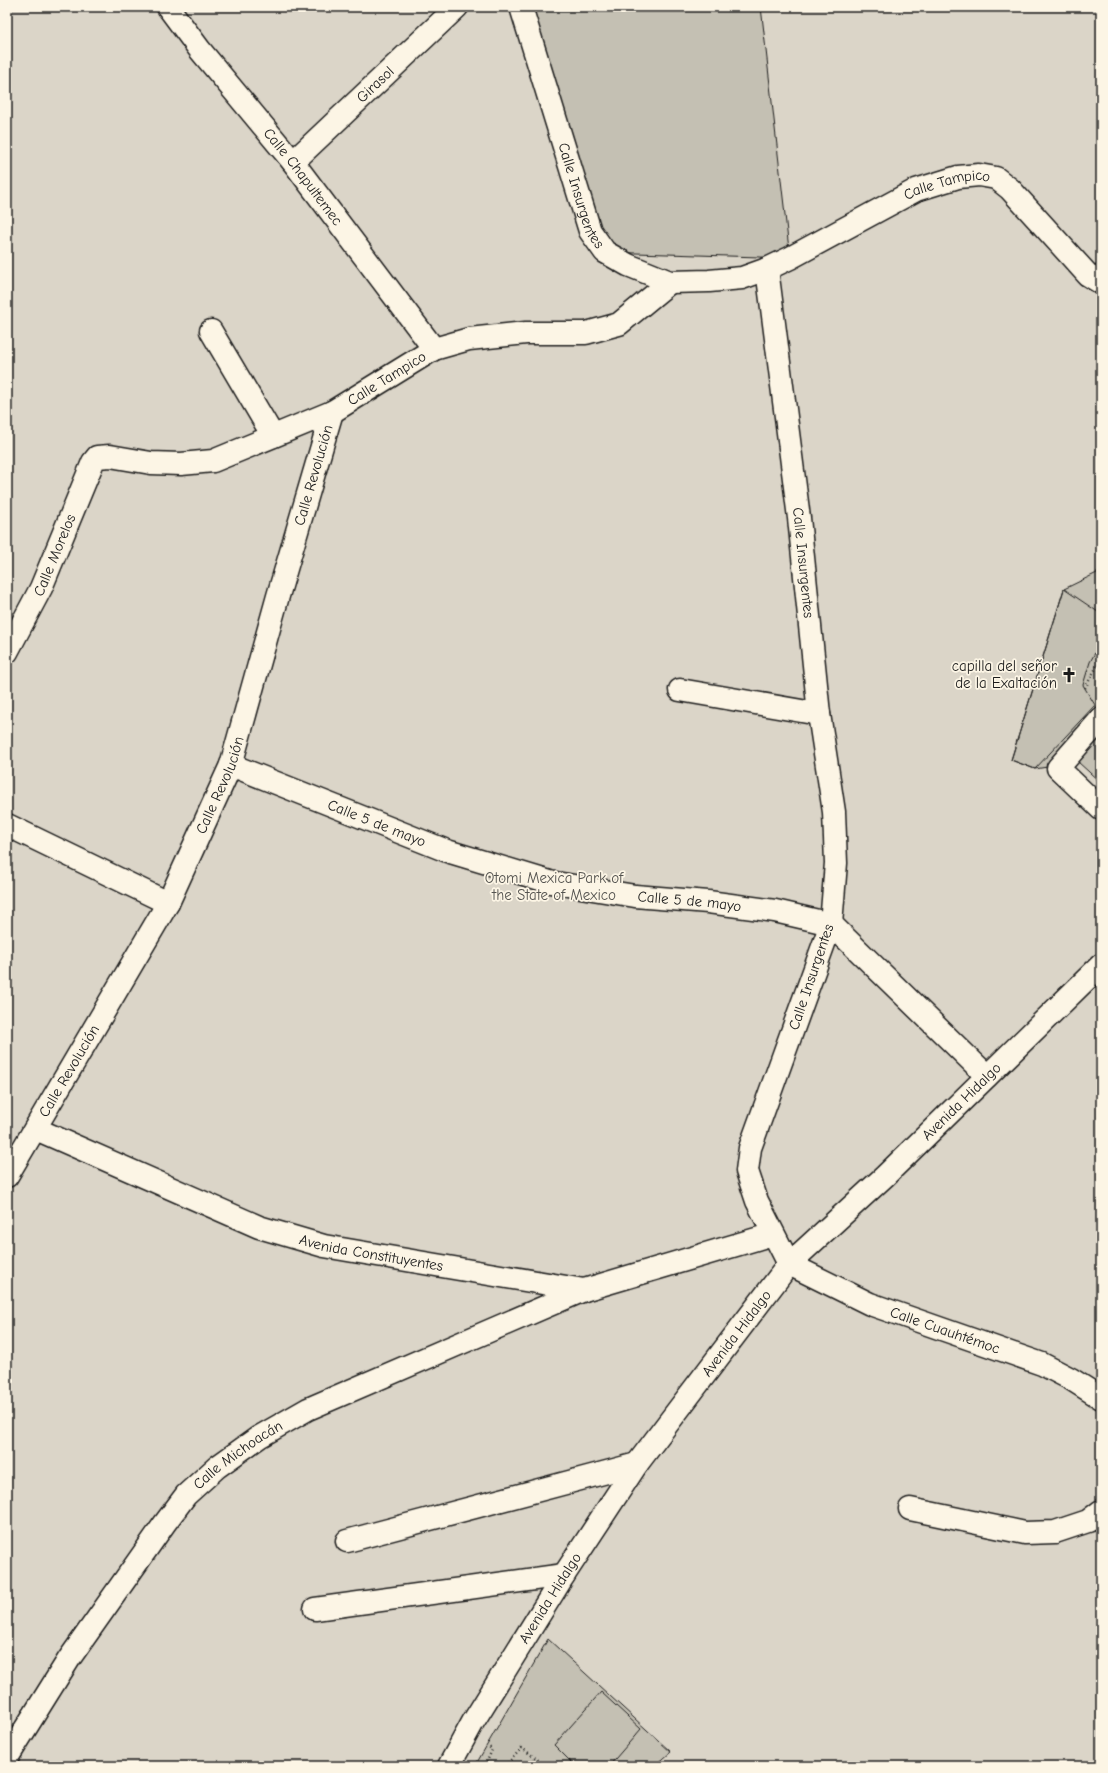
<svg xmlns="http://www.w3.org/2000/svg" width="1108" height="1773" viewBox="0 0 1108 1773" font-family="'Comic Neue',sans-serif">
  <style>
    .green { fill: #dbd5c8; stroke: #7c7872 }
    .building { fill: #c4c0b3; stroke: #1c1c1c }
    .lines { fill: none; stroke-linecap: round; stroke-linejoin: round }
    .minor-casing { stroke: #1c1c1c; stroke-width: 25 }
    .major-casing { stroke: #1c1c1c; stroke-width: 25 }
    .path { stroke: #1c1c1c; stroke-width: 2.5; stroke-dasharray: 1 3; stroke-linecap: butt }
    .minor { stroke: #fcf5e5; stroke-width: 22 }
    .major { stroke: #fcf5e5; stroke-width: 22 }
    .labels { text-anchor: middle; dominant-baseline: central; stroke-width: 3.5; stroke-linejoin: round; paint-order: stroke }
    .street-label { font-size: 15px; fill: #1c1c1c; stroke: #fcf5e5 }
    .poi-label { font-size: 15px; fill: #1c1c1c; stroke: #fcf5e5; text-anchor: end }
    .park-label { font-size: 15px; fill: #555450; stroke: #fcf5e5 }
  </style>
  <rect width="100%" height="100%" fill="#fcf5e5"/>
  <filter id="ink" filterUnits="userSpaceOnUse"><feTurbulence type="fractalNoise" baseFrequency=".025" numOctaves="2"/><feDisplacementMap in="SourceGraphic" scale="8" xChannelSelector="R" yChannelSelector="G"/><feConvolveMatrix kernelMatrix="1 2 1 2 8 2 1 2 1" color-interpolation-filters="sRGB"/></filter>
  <g filter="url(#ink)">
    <path class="green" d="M7 7H1101V1766H7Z"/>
    <path class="building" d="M522 7H761L790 258 605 252Z
      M1101 571V783L1078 762 1035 769 1011 760 1064 589Z
      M1064 589 1101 614V642L1090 662 1083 685 1095 705 1035 769 1011 760Z
      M548 1639 671 1752 655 1766H475Z
      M601 1692 641 1729 609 1766H575L554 1745Z"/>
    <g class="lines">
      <defs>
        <g id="minor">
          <path id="s1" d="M168 7 200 50 293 162 434 349"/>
          <path id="s2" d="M521 7 590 231 605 252 628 265 670 282 709 281 742 278 767 269 790 258 916 190 958 177 979 175 996 178 1010 189 1088 275 1101 283"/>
          <path id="s3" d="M293 162 457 7"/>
          <path id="s4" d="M767 269 799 518 819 714 834 812 836 863 831 924 750 1148 747 1171 757 1201 789 1264 870 1304 1042 1364 1071 1379 1101 1398"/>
          <path d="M211 331 273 436"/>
          <path id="s5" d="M7 652 41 588 93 462 97 457 110 456 151 463 181 464 213 461 332 412 434 349 469 339 526 333H586L619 324 670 282"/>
          <path d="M680 690 819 714"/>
          <path d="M1101 719 1058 768 1101 809"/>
          <path id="s6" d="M231 765 447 851 550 882 635 896 708 902 775 911 831 924 987 1076"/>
          <path d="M7 825 168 903"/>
          <path id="s7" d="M36 1129 259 1227 324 1246 584 1290 773 1234"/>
          <path id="s8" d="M7 1176 168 903 231 765 278 596 332 412"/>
          <path d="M910 1509 1025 1533 1055 1532 1088 1521 1101 1511"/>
          <path d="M347 1541 637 1464"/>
          <path d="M315 1609 564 1575"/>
          <path id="s9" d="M7 1758 69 1659 165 1523 186 1495 217 1467 259 1437 308 1409 584 1290"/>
        </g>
        <g id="major">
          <path id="s10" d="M449 1766 473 1722 564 1575 637 1464 789 1264 885 1176 1101 965"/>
        </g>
      </defs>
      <use href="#minor" class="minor-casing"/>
      <use href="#major" class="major-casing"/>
      <path class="path" d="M1085 688 1101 659
        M485 1766 492 1750 489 1747
        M505 1766 522 1748 545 1765"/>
      <use href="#minor" class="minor"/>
      <use href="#major" class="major"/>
    </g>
  </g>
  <defs>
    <symbol id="church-bare" viewBox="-9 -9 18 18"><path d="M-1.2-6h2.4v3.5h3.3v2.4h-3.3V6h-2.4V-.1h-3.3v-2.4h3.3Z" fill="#1c1c1c" stroke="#fcf5e5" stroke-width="2.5" paint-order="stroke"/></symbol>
  </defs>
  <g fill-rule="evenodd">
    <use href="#church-bare" x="1058" y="664" width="22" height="22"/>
  </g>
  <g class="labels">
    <g class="street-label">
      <text stroke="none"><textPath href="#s3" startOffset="113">Girasol</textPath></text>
      <text stroke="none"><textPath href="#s1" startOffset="217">Calle Chapultemec</textPath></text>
      <text stroke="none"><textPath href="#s2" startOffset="631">Calle Tampico</textPath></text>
      <text stroke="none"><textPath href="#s2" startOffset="198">Calle Insurgentes</textPath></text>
      <text stroke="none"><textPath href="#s5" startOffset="525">Calle Tampico</textPath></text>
      <text stroke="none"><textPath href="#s8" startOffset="770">Calle Revolución</textPath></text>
      <text stroke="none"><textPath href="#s5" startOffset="108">Calle Morelos</textPath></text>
      <text stroke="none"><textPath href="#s4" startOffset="296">Calle Insurgentes</textPath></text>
      <text stroke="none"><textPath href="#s8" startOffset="446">Calle Revolución</textPath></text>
      <text stroke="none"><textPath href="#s6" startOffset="157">Calle 5 de mayo</textPath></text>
      <text stroke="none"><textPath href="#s6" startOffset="481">Calle 5 de mayo</textPath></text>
      <text transform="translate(811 977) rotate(-71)">Calle Insurgentes</text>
      <text stroke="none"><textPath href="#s8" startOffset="122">Calle Revolución</textPath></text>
      <text stroke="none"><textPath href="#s10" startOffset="844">Avenida Hidalgo</textPath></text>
      <text stroke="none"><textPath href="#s7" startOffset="359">Avenida Constituyentes</textPath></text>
      <text stroke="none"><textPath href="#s4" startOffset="1193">Calle Cuauhtémoc</textPath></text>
      <text stroke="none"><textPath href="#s10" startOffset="520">Avenida Hidalgo</textPath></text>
      <text stroke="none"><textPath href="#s9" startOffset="384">Calle Michoacán</textPath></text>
      <text stroke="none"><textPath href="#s10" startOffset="196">Avenida Hidalgo</textPath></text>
    </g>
    <g class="poi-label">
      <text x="1057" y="666">capilla del señor<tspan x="1057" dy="17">de la Exaltación</tspan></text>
    </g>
    <g class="park-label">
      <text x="554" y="878">Otomi Mexica Park of<tspan x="554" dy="17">the State of Mexico</tspan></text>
    </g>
  </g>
  <rect width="1108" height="1773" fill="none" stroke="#fcf5e5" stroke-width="24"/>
  <rect x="12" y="12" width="1084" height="1749" fill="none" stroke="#1c1c1c" stroke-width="1.5" filter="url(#ink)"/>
</svg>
